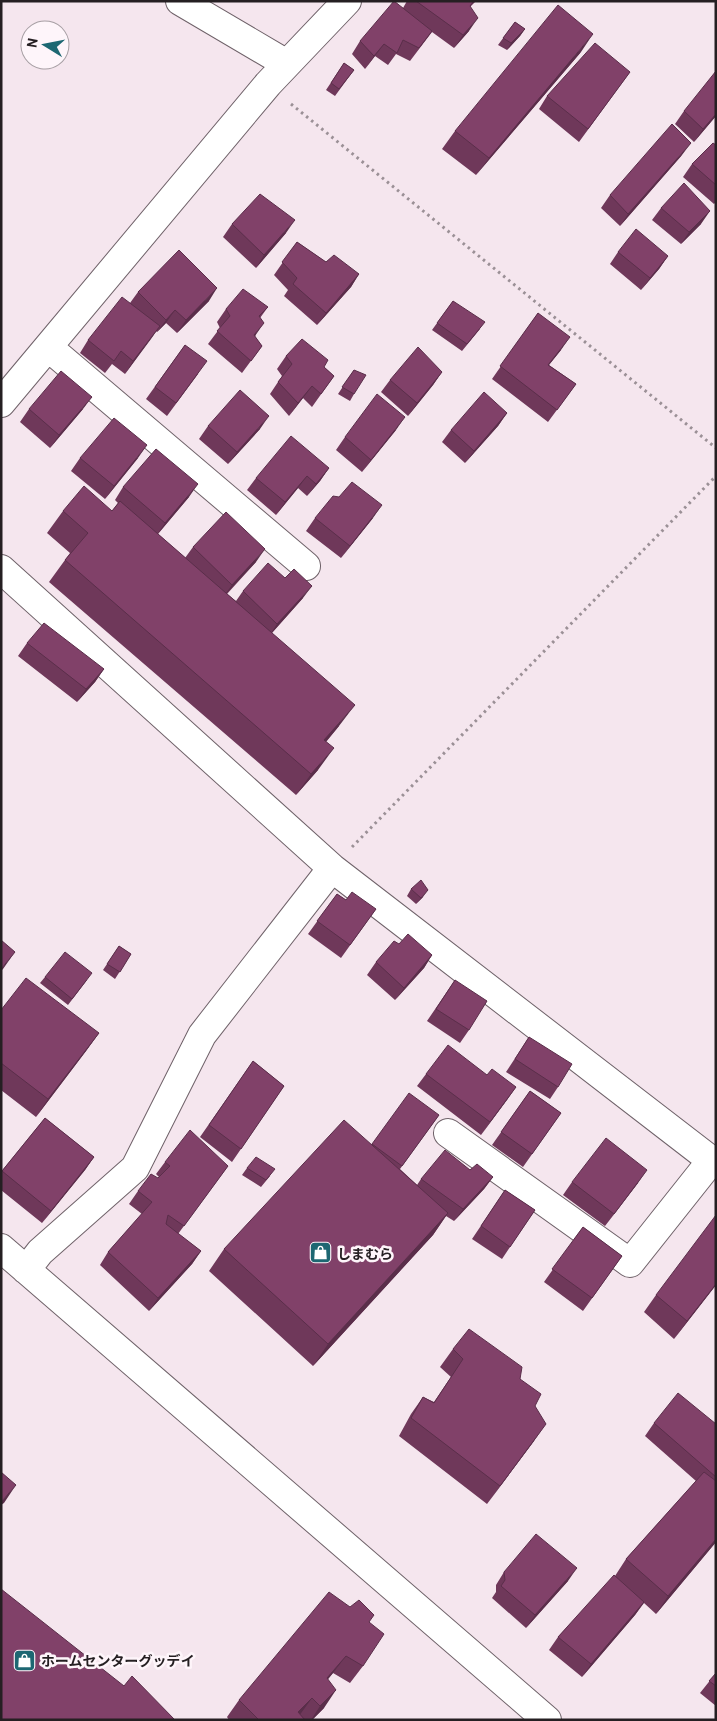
<svg xmlns="http://www.w3.org/2000/svg" width="717" height="1721" viewBox="0 0 717 1721" font-family="Barlow,'Noto Sans JP',sans-serif">
  <style>
    .lines { fill: none; stroke-linecap: round; stroke-linejoin: round }
    .minor-casing { stroke: #6f6269; stroke-width: 30 }
    .path { stroke: #9b9096; stroke-width: 3; stroke-dasharray: 2.5 4; stroke-linecap: butt }
    .minor { stroke: #fff; stroke-width: 28 }
    .wall { fill: #6f385a }
    .shaded-wall { fill: #5a2e4a }
    .building { fill: #814169; stroke: #5a2e4a }
    .labels { text-anchor: middle; dominant-baseline: central; stroke-width: 5; stroke-linejoin: round; paint-order: stroke }
    .poi-label { font-size: 14px; font-weight: bold; fill: #251f22; stroke: #fef5fa; text-anchor: start }
  </style>
  <rect width="100%" height="100%" fill="#f5e6ee"/>
  <g class="lines">
    <defs>
      <path id="minor" d="M180 1 287 64
        M48 347 306 566
        M1 403 268 84 347 1
        M1 569 332 868 716 1164
        M448 1133 630 1263 711 1161
        M1 1248 547 1720
        M26 1270 40 1252 135 1168 202 1035 332 868"/>
    </defs>
    <use href="#minor" class="minor-casing"/>
    <path class="path" d="M291 104 716 448
      M352 847 716 476"/>
    <use href="#minor" class="minor"/>
  </g>
  <path class="wall" d="M407 1H476L470 7 469 31 454 48 432 32 410 61 396 54 388 65 375 56 365 69 352 54 360 41 403 8Z
    M515 22 525 29 520 36 507 50 498 45Z
    M581 52 476 175 442 149 455 131Z
    M344 63 354 70 335 96 326 90Z
    M630 72 579 142 539 109 547 96Z
    M684 111 716 116 694 142 675 124Z
    M716 145V202L714 204 683 177 692 164Z
    M682 155 620 226 601 208 610 195Z
    M661 208 701 224 681 244 652 220Z
    M232 224 286 233 256 268 223 237Z
    M297 242 326 262 359 274 351 287 317 325 284 296 288 290 274 275Z
    M618 252 668 256 659 269 641 290 610 264Z
    M138 292 209 301 177 333 166 323 157 332 156 331 125 374 112 364 105 373 80 353 88 340 130 303Z
    M453 301 480 329 462 351 432 330Z
    M268 307 260 318 255 337 262 346 242 373 208 344 220 328 217 322 226 309Z
    M538 313 561 350 549 365 576 384 548 422 492 379Z
    M185 345 198 374 167 416 146 399Z
    M286 356 324 367 334 376 312 407 303 398 289 416 270 394 282 376 277 369Z
    M354 370V394L350 401 338 394Z
    M442 372 433 385 408 416 381 392 390 380Z
    M29 409H83L50 448 20 422Z
    M507 413 498 426 465 463 442 442 451 430Z
    M208 426 260 429 228 464 199 439Z
    M396 430 362 472 336 450 345 437Z
    M80 458H138L105 499 71 471Z
    M329 468 320 481 307 496 298 488 276 515 247 490 256 478Z
    M123 487 189 497 158 534 185 558 193 547 256 562 227 594 236 601 243 591 303 598 272 633 339 726 326 742 318 770 296 795 49 582 65 560 70 553 47 533 63 511H112L118 503 115 500Z
    M315 518H373L341 558 306 531Z
    M27 643 104 669 95 682 77 702 18 656Z
    M411 889 423 897 416 904 407 896Z
    M337 894 346 900 376 909 341 958 308 934Z
    M399 944 432 955 424 968 395 1000 367 975 376 962Z
    M119 946 131 954 115 979 103 970Z
    M45 977 87 980 68 1005 40 983Z
    M455 980 469 1030 460 1043 427 1021Z
    M1 1010 99 1033 86 1051 36 1117 1 1090Z
    M529 1037 558 1087 550 1099 506 1072Z
    M253 1061 284 1086 232 1162 200 1137Z
    M426 1074 487 1075 516 1087 481 1135 417 1086Z
    M530 1091 561 1113 523 1167 492 1145Z
    M439 1115 400 1169 417 1185 421 1179 470 1170 493 1177 484 1189 454 1221 446 1216 433 1235 313 1366 209 1271 224 1249 372 1144Z
    M45 1118 94 1157 85 1170 42 1223 1 1190V1172Z
    M165 1162 228 1166 178 1234 201 1251 192 1264 149 1311 100 1265 108 1252 142 1214 129 1204 138 1191 159 1177 156 1174Z
    M247 1168 270 1176 261 1187 242 1175Z
    M572 1182 638 1183 605 1226 563 1195Z
    M505 1190 535 1210 502 1259 472 1239Z
    M583 1227 622 1256 583 1311 544 1282Z
    M716 1285 674 1339 644 1312 656 1295Z
    M453 1349 520 1379 535 1406 534 1441 487 1504 399 1436 411 1414 423 1397 434 1402 451 1377 440 1367Z
    M654 1423 716 1424V1542L656 1614 644 1603 635 1615 582 1677 549 1650 558 1637 615 1576 626 1559 696 1481 645 1436Z
    M504 1572 568 1581 526 1628 492 1598 496 1592V1585Z
    M370 1622 363 1666 350 1683 333 1673 328 1679 324 1708 312 1720H229L227 1717 239 1700Z
    M716 1673V1706L700 1693Z"/>
  <path class="shaded-wall" d="M478 18 469 31 454 48 463 35Z
    M525 29 520 36 507 50 511 43Z
    M593 34 581 52 476 175 489 158Z
    M384 44 375 56 365 69 374 56Z
    M716 114V116L694 142 703 129Z
    M691 143 682 155 620 226 628 214Z
    M710 211 701 224 681 244 689 232Z
    M295 220 286 233 256 268 264 255Z
    M668 256 659 269 641 290 650 278Z
    M359 274 351 287 317 325 326 313Z
    M217 288 209 301 177 333 186 320Z
    M175 310 166 323 157 332 166 320Z
    M264 323 255 336 245 348 254 335Z
    M160 326 151 339 125 374 133 361Z
    M570 337 561 350 539 377 548 365Z
    M442 372 433 385 408 416 417 403Z
    M312 386 303 398 289 416 298 403Z
    M92 397 83 409 50 448 59 435Z
    M507 413 498 426 465 463 474 451Z
    M269 416 260 429 228 464 237 452Z
    M405 417 396 430 362 472 371 460Z
    M147 445 138 458 105 499 114 486Z
    M329 468 320 481 307 496 316 484Z
    M307 476 298 488 276 515 285 502Z
    M198 484 189 497 156 536 165 523Z
    M382 505 373 518 341 558 350 546Z
    M265 549 256 562 223 597 232 585Z
    M312 586 303 598 269 636 277 624Z
    M104 669 95 682 77 702 86 689Z
    M355 705 339 726 309 762 324 740Z
    M334 748 318 770 296 795 311 774Z
    M428 890 423 897 416 904 421 898Z
    M15 952 3 969 1 971V969Z
    M432 955 424 968 395 1000 404 988Z
    M99 1033 86 1051 36 1117 48 1099Z
    M516 1087 507 1100 481 1135 490 1122Z
    M94 1157 85 1170 42 1223 51 1211Z
    M647 1170 638 1183 605 1226Z
    M493 1177 484 1189 454 1221 463 1209Z
    M448 1213 433 1235 313 1366 328 1344Z
    M201 1251 192 1264 149 1311 158 1298Z
    M716 1284V1285L674 1339 687 1321Z
    M546 1424 534 1441 487 1504 500 1486Z
    M16 1485 4 1503 1 1505V1502Z
    M716 1539V1542L656 1614 668 1596Z
    M577 1568 568 1581 526 1628 535 1615Z
    M644 1602 635 1615 582 1677 591 1664Z
    M346 1656 333 1673 314 1696 327 1678Z
    M336 1690 324 1708 312 1720H311L320 1706Z
    M312 1698 299 1716 298 1712Z"/>
  <path class="building" d="M394 1 432 31 419 48 403 40 397 53 384 44 374 56 360 41Z
    M416 1H474L470 6 478 18 463 35Z
    M558 5 593 34 489 158 455 131Z
    M515 22 525 29 511 43 503 38Z
    M595 43 630 72 588 129 547 96Z
    M344 63 354 70 339 89 331 83Z
    M716 71V114L703 129 684 111Z
    M672 124 691 143 628 214 610 195Z
    M713 143 716 145V185L692 164Z
    M684 183 710 211 689 232 661 208Z
    M260 194 295 220 264 255 232 224Z
    M636 229 668 256 650 278 618 252Z
    M297 242 326 262 334 255 359 274 326 313 293 284 297 278 282 262Z
    M179 250 217 288 186 320 175 310 166 320 138 292Z
    M243 289 268 307 259 316 264 323 254 335 262 346 251 361 217 331 230 316 226 309Z
    M122 297 160 326 133 361 121 351 114 361 88 340Z
    M453 301 485 322 467 344 437 323Z
    M538 313 570 337 548 365 576 384 557 410 500 366Z
    M302 339 328 360 324 367 334 376 321 394 312 386 298 403 278 382 292 364 286 356Z
    M185 345 207 361 176 403 155 387Z
    M418 347 442 372 417 403 390 380Z
    M354 370 366 375 354 394 342 387Z
    M61 371 92 397 59 435 29 409Z
    M240 390 269 416 237 452 208 426Z
    M484 392 507 413 474 451 451 430Z
    M377 394 405 417 371 460 345 437Z
    M114 418 147 445 114 486 80 458Z
    M291 436 329 468 316 484 307 476 285 502 256 478Z
    M156 449 198 484 165 523 123 487Z
    M352 482 382 505 350 546 315 518 333 496 339 497Z
    M84 486 112 511 120 501 355 705 324 740 334 748 311 774 65 560 88 533 63 511Z
    M226 512 265 549 232 585 193 547Z
    M268 563 285 578 294 569 312 586 277 624 243 591Z
    M44 623 104 669 86 689 27 643Z
    M421 880 428 890 421 898 411 889Z
    M352 892 376 909 350 945 317 921 337 894 346 900Z
    M408 934 432 955 404 988 376 962 394 941 399 944Z
    M1 940 15 952 1 969Z
    M119 946 131 954 120 972 107 964Z
    M65 952 92 973 72 999 45 977Z
    M26 978 99 1033 48 1099 1 1063V1010Z
    M455 980 487 1001 469 1030 436 1009Z
    M529 1037 572 1064 558 1087 515 1059Z
    M448 1045 487 1075 492 1069 516 1087 490 1122 426 1074Z
    M253 1061 284 1086 241 1149 209 1125Z
    M530 1091 561 1113 532 1154 501 1132Z
    M409 1093 439 1115 402 1166 372 1144Z
    M45 1118 94 1157 51 1211 2 1171Z
    M344 1120 448 1213 328 1344 224 1249Z
    M190 1130 228 1166 184 1226 168 1215 166 1224 201 1251 158 1298 108 1252 152 1202 138 1191 151 1174 158 1178 170 1166 165 1162Z
    M606 1138 647 1170 614 1214 572 1182Z
    M445 1150 470 1170 477 1164 493 1177 463 1209 421 1179Z
    M256 1157 275 1169 266 1180 247 1168Z
    M505 1190 535 1210 510 1247 481 1226Z
    M716 1215V1284L687 1321 656 1295Z
    M583 1227 622 1256 592 1298 552 1269Z
    M469 1329 522 1367 520 1379 541 1394 535 1406 546 1424 500 1486 411 1418 423 1397 434 1403 463 1359 453 1349Z
    M678 1393 716 1424V1477L654 1423Z
    M1 1472 16 1485 1 1502Z
    M704 1472 716 1481V1539L668 1596 626 1559Z
    M536 1534 577 1568 535 1615 501 1586 505 1580 504 1572Z
    M614 1575 644 1602 591 1664 558 1637Z
    M1 1589 124 1686 132 1676 175 1720H1Z
    M329 1592 350 1607 359 1600 374 1615 369 1622 384 1634 363 1666 346 1656 327 1678 336 1690 320 1706 312 1698 298 1712 305 1720H259L239 1700Z
    M716 1673V1686L709 1681Z"/>
  <defs>
    <symbol id="shop-square" viewBox="-11 -11 22 22"><rect x="-9" y="-9" width="18" height="18" rx="4" fill="#1d6772" stroke="#fef5fa"/><path d="M-5-2.5h2.3a2.7 3.5 0 0 1 5.4 0H5L5.5 6h-11ZM-1.5-2.5h3a1.5 2.3 0 0 0-3 0Z" fill="#fff"/></symbol>
  </defs>
  <g fill-rule="evenodd">
    <use href="#shop-square" x="308" y="1240" width="25" height="25"/>
    <use href="#shop-square" x="12" y="1648" width="25" height="25"/>
  </g>
  <g class="labels">
    <g class="poi-label">
      <text x="337" y="1253">しまむら</text>
      <text x="41" y="1660">ホームセンターグッデイ</text>
    </g>
  </g>
  <rect width="717" height="1721" fill="none" stroke="#251f22" stroke-width="5"/>
  <g transform="translate(45 45) rotate(280)"><circle r="24" fill="#fef5fa" stroke="#a79fa4"/>
  <path d="M0-4L9 19L0 12L-9 19Z" fill="#1d6772"/>
  <text y="-8" font-size="14" font-weight="bold" text-anchor="middle" fill="#251f22">N</text>
  </g>
</svg>
